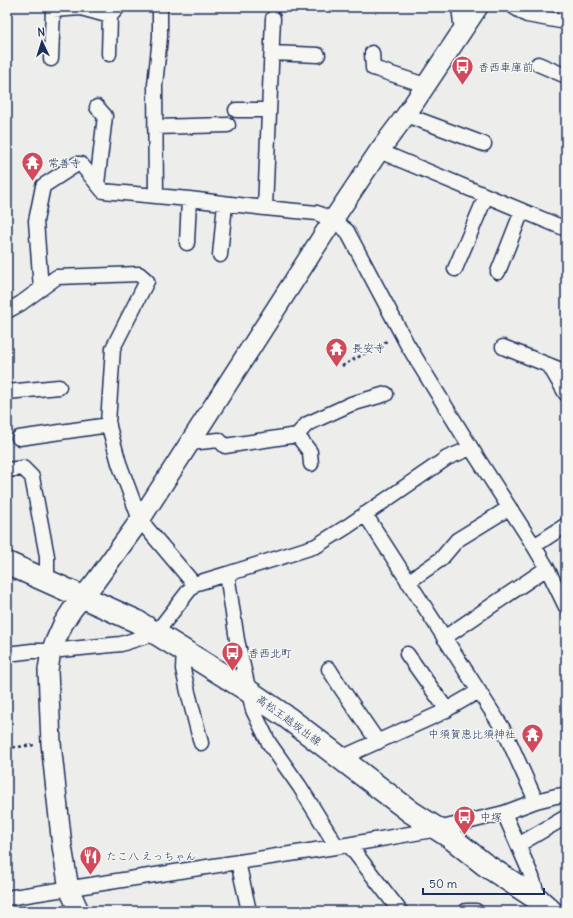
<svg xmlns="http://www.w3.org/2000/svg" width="573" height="918" viewBox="0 0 573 918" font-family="Delius,'Klee One',sans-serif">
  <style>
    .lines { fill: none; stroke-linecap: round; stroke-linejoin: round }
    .street-casing { stroke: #1b2f5e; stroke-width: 17 }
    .secondary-casing { stroke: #1b2f5e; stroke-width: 22 }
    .primary-casing { stroke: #1b2f5e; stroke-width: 25 }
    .path { stroke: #1b2f5e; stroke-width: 2.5; stroke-dasharray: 3 3; stroke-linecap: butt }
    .street { stroke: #f6f6f2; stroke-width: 14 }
    .secondary { stroke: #f6f6f2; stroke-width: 19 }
    .primary { stroke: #f6f6f2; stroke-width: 22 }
    .labels { text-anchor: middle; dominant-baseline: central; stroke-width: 3; stroke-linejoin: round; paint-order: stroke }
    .poi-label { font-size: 11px; fill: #1b2f5e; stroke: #f6f6f2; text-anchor: start }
    .street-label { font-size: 11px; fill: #1b2f5e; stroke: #f6f6f2 }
  </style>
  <rect width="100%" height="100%" fill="#edeeec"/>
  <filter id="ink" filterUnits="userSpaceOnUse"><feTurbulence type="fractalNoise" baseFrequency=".025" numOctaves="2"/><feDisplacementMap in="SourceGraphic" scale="8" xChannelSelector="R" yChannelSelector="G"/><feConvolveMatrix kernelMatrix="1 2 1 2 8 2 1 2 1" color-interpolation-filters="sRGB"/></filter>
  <g filter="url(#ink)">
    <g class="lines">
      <defs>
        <path id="street" d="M160 7V37L155 85 156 196 189 199 265 208 317 213 333 220 347 231 407 344 471 448 534 546 547 568 566 607
          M459 7 462 31
          M514 7 527 15 566 22
          M272 53 318 55
          M372 53 373 68 425 85
          M109 54 110 16 118 7
          M51 59 53 10 81 8 110 16
          M538 64 566 76
          M97 107 105 116 97 184
          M236 110H269
          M406 115 484 144
          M155 127 228 125
          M379 151 566 229
          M265 208 273 18
          M187 243 189 199
          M220 255 225 204
          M455 269 486 196
          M498 272 522 211
          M41 289 36 221 43 186 77 164H81L103 191 156 196
          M7 311 20 304 57 277 139 274 147 281 113 348 108 423 119 463 140 520 194 584 227 574
          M503 347 566 372
          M549 365 566 394
          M7 391V392L59 387
          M297 435 307 424 351 404 386 394
          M19 438 109 425
          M190 443 219 440 225 446 297 435 310 452 311 464
          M7 470 23 468 32 477 47 556V581
          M365 514 505 732 536 801
          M534 546 566 525
          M408 582 441 559 457 540 509 508
          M444 638 547 568
          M184 651 183 669 188 692 201 743
          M7 654 32 651H51L121 644 156 633 194 584
          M407 654 447 710
          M329 669 341 688 378 742
          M341 758 439 714 479 691
          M504 813 532 877 539 900
          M349 845 400 911
          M518 845 566 817
          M337 847 300 787 269 743 253 710 249 692 237 640 227 574 316 546 348 526 447 458 471 448
          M238 862 249 911
          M7 898 335 847 438 829 504 813 536 801 556 796 564 795 566 796
          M466 911H476"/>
        <path id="secondary" d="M79 911 69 889 62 846 51 743 48 670 51 651 63 624 72 610 95 582 140 520 333 220 379 151 406 115 478 7"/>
        <path id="primary" d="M7 563 136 621 244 688 288 718 411 812 450 837 484 864 539 900 551 911"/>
      </defs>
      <use href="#street" class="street-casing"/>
      <use href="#secondary" class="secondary-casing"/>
      <use href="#primary" class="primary-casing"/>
      <path class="path" d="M342 366 389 340
        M7 748 35 745"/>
      <use href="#street" class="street"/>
      <use href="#secondary" class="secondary"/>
      <use href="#primary" class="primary"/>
    </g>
  </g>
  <defs>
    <symbol id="bus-pin" viewBox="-11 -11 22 30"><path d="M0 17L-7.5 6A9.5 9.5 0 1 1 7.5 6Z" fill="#d1495b" stroke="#f6f6f2"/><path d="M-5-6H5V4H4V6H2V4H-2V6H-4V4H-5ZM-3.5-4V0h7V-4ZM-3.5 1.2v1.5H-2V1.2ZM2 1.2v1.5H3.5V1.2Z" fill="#fff"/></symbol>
    <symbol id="temple-pin" viewBox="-11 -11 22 30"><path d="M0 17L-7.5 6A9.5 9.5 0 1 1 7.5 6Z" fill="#d1495b" stroke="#f6f6f2"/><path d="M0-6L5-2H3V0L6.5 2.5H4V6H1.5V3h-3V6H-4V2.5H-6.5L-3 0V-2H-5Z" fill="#fff"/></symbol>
    <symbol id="restaurant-pin" viewBox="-11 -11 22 30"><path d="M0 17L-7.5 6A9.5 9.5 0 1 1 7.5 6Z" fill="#d1495b" stroke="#f6f6f2"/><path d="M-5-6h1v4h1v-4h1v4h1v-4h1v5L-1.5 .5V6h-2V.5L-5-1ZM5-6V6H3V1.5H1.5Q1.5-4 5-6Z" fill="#fff"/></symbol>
  </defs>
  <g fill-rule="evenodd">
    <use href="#bus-pin" x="450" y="54" width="25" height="34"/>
    <use href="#temple-pin" x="20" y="150" width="25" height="34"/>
    <use href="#temple-pin" x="324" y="336" width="25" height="34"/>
    <use href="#bus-pin" x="220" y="640" width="25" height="34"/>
    <use href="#temple-pin" x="520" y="722" width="25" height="34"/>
    <use href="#bus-pin" x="452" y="804" width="25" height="34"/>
    <use href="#restaurant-pin" x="78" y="844" width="25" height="34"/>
  </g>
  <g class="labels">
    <g class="poi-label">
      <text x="478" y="67">香西車庫前</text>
      <text x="48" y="163">常善寺</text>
      <text x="352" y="348">長安寺</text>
      <text x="248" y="653">香西北町</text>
      <text x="516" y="734" text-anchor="end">中須賀恵比須神社</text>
      <text x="480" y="817">中塚</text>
      <text x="106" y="856">たこ八 えっちゃん</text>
    </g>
    <g class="street-label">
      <text transform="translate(289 720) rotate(36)">高松王越坂出線</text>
    </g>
  </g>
  <rect width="573" height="918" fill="none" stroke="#f6f6f2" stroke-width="24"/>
  <rect x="12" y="12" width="549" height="894" fill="none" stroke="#1b2f5e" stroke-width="1.5" filter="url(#ink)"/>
  <g transform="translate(42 42) rotate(356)" stroke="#f6f6f2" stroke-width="3" paint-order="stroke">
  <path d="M0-3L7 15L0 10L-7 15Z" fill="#1b2f5e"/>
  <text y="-6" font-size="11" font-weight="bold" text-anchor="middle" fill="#1b2f5e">N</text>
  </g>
  <path d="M423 888v6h121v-6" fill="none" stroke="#1b2f5e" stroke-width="2"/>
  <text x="429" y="888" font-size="12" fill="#1b2f5e" stroke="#f6f6f2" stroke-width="3" paint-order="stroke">50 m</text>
</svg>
